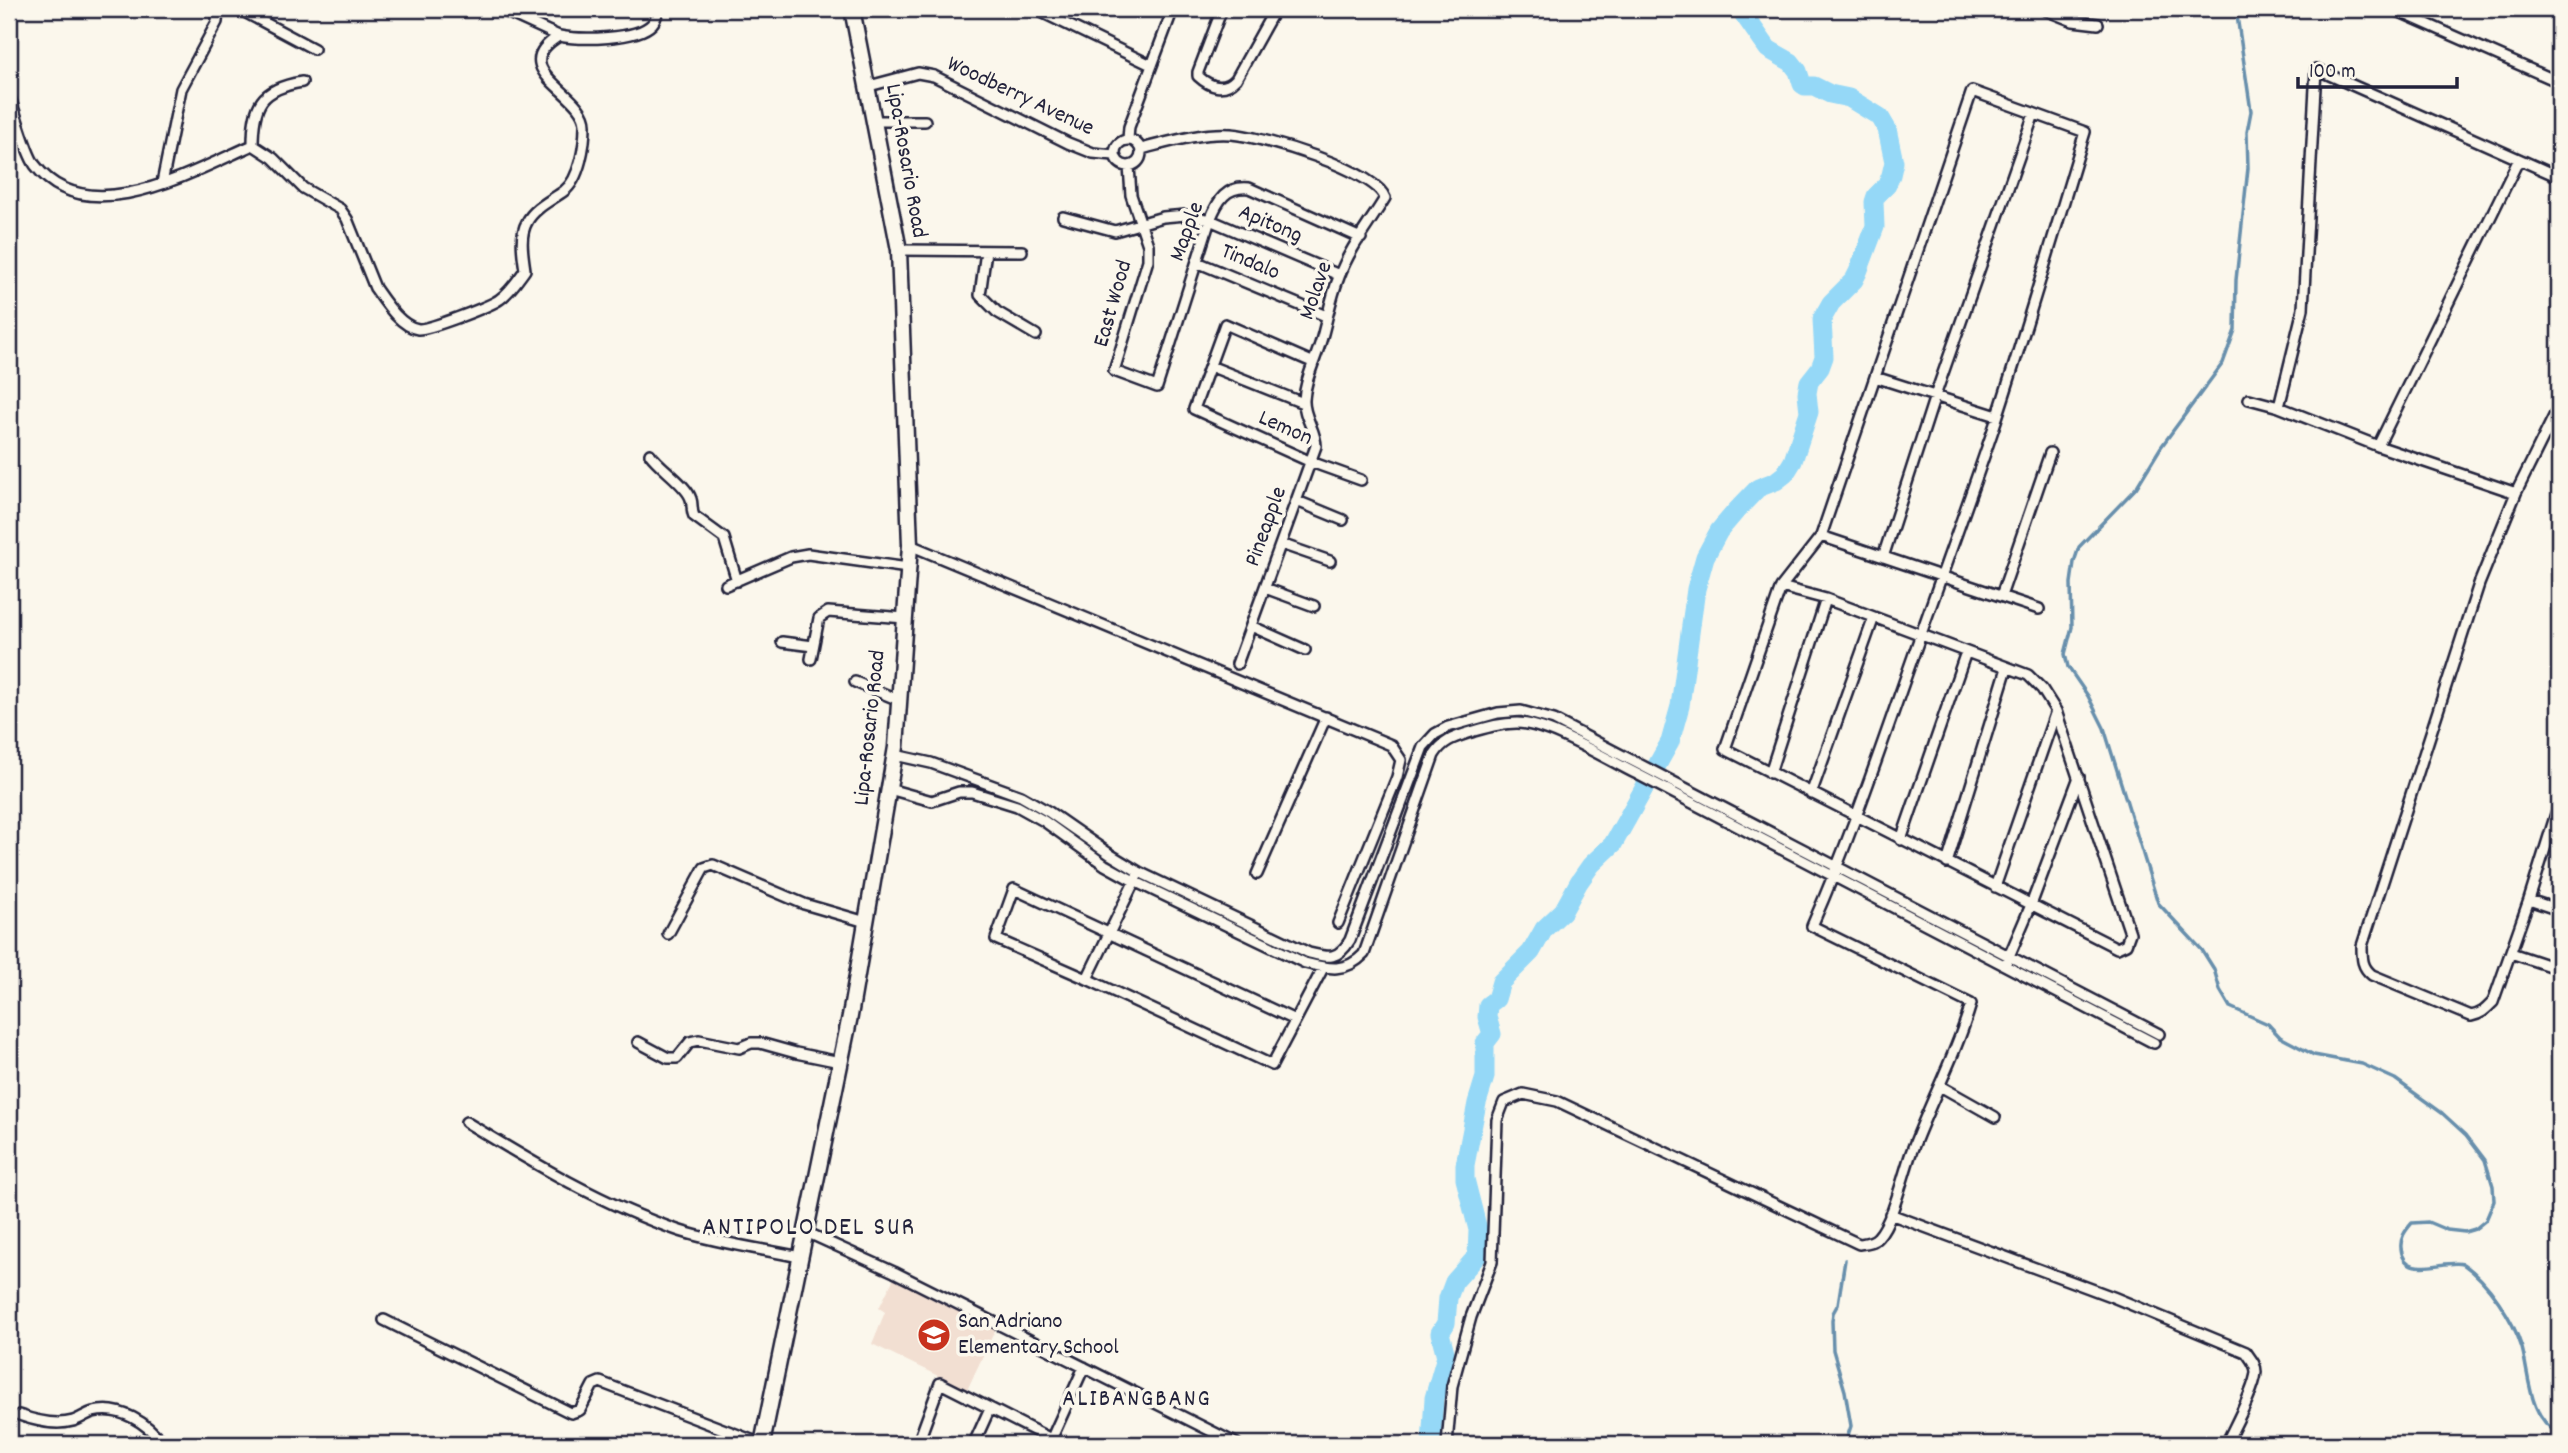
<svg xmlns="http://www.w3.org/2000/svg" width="2568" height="1453" viewBox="0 0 2568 1453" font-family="Dekko,sans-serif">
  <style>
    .built { fill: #f2dfd2 }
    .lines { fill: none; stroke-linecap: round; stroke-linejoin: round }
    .stream { stroke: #678fac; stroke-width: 3.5 }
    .river { stroke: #95d8f7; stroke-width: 19 }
    .street-casing { stroke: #22223b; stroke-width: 14 }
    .primary-casing { stroke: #22223b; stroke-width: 19 }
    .street { stroke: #fbf7ec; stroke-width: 9 }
    .primary { stroke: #fbf7ec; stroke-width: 14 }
    .labels { text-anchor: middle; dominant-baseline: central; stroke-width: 7; stroke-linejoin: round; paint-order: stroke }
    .street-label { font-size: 23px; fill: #22223b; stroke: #fbf7ec }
    .poi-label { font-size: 23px; fill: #22223b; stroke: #fbf7ec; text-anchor: start }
    .neighbourhood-label { font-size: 24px; letter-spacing: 2px; fill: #22223b; stroke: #fbf7ec }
    .quarter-label { font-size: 26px; letter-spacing: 2px; fill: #22223b; stroke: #fbf7ec }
  </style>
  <rect width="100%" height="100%" fill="#fbf7ec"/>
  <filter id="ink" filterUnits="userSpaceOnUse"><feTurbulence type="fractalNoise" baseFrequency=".0143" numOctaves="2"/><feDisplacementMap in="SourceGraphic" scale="14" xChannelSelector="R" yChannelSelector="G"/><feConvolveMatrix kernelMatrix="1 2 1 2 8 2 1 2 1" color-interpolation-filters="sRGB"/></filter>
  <g filter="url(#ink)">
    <path class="built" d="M895 1276 997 1326 967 1390 872 1344 885 1312 879 1308Z"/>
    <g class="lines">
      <path class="stream" d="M2236 9 2251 111 2247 132 2248 168 2236 280 2235 330 2223 363 2161 447 2136 488 2079 547 2074 562 2071 583 2072 627 2065 654 2068 667 2088 696 2104 728 2158 903 2202 950 2214 969 2220 990 2230 1007 2268 1024 2280 1037 2314 1055 2362 1064 2395 1079 2442 1113 2466 1135 2485 1160 2493 1186 2494 1201 2486 1220 2475 1229 2465 1232 2447 1230 2428 1222 2412 1223C2405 1231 2400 1238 2401 1248 2404 1281 2444 1259 2463 1264 2488 1281 2513 1319 2522 1348 2530 1378 2528 1416 2559 1434
        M1845 1444 1851 1426 1845 1391 1833 1350 1832 1321 1833 1313 1838 1304 1845 1260"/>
      <path class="river" d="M1431 1444 1434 1398 1446 1356 1440 1333 1446 1323 1448 1298 1454 1282 1477 1256 1478 1230 1465 1179V1165L1477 1103 1485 1077V1043L1492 1034 1487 1017 1488 1005 1496 999 1501 982 1531 952 1544 929 1563 911 1579 882 1591 865 1613 844 1670 742 1680 706 1696 589 1705 557 1719 531 1736 511 1758 488 1776 481 1785 474 1793 461 1809 412 1807 393 1809 382 1820 368 1824 357 1822 319 1831 303 1854 280 1858 272 1875 227 1874 202 1876 196 1887 185 1891 175 1894 162 1887 129 1880 117 1849 98 1830 94 1814 86H1805L1802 84 1798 71 1791 62 1768 49 1740 9"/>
      <defs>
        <path id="street" d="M239 9 314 49
          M1035 9 1151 65
          M1222 9 1198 72V76C1210 87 1224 92 1236 79L1275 9
          M2043 9 2073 21 2098 24
          M2393 9 2559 82
          M559 36C580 40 637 40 652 24 656 20 657 14 658 9
          M869 86 918 73 934 76 1068 143 1093 153 1114 155
          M9 95C16 113 25 151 35 165 86 233 194 171 253 145L273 158 303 188 340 209 347 219 375 288C385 302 400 326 418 329 428 330 491 306 500 299 510 292 517 281 525 270 523 255 519 236 527 222 534 208 552 200 564 191 580 179 585 144 585 125 586 93 503 70 559 36L502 10
          M875 121H925
          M1128 139 1129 127 1173 9
          M1115 153a13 13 0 1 1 26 0a13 13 0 1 1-26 0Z
          M253 145C253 105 260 89 302 82
          M1141 149C1169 142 1201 132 1231 134 1260 136 1376 170 1385 198 1370 223 1349 249 1339 277 1330 299 1327 322 1320 344 1314 363 1305 380 1304 400 1303 417 1316 430 1316 446L1237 664
          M1129 166 1131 195 1148 245V260L1114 371 1157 387 1210 220C1218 200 1226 186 1249 188L1361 238
          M162 183 181 89 217 22 218 9
          M1063 217 1115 231 1163 217 1186 215 1210 220 1339 275
          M899 250 1022 251
          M986 251 980 295 997 312 1036 335
          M1197 262 1326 316
          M1312 362 1225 324 1194 409 1311 462 1361 480
          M1210 366 1303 403
          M1875 377 1997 416
          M2249 399 2279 407 2378 446 2516 493
          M2559 406 2516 493 2479 584 2362 946C2362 959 2362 967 2372 975L2471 1016C2482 1014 2486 1009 2493 1002L2529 900 2559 804
          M2279 407 2303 309 2316 69 2559 177
          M2378 446 2519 159
          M650 454C660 468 687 485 691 499 693 505 691 510 694 516L724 538 737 581
          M1297 501 1343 520
          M1821 536 2039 609
          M1281 544 1330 561
          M910 545 1391 745 1401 760 1397 777 1338 923
          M1883 557 1935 396 2034 114
          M726 585 791 557 808 554 908 568
          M1265 588 1314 606
          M2001 596 2050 453
          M1251 626 1305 650
          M782 642 813 646
          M811 659 819 618 828 612 905 618
          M855 682 899 700
          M895 755 931 763 1021 796 1049 812 1111 855 1139 872 1309 953C1329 958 1338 960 1350 940L1423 747 1435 734 1448 727 1498 713 1521 711 1554 720 2159 1034
          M1770 773 1826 599
          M889 789 932 801 959 792H972L1017 806 1044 821 1105 865 1134 881 1305 963C1329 969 1346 973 1364 954L1434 755C1444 739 1456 737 1474 731 1488 727 1502 723 1517 723 1549 723 1606 759 1637 774L2154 1043
          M1811 794 1874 617
          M1901 840 1966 652
          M1947 863 2007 668
          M1257 874 1326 717
          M1137 876 1087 979 1272 1065 1323 968
          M1995 887 2056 711
          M2529 900 2559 910
          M668 934 704 868 713 865 804 904 866 922
          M2511 953 2559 969
          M2007 961 2031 905 2079 777
          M1087 979 996 939 1014 889 1295 1020
          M638 1042 668 1058H677L690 1042 699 1040 739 1048 751 1043H760L796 1053 840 1062
          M1940 1086 1995 1117
          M466 1122C535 1164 603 1205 680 1231 718 1243 761 1249 800 1257
          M1890 1214 2113 1297 2246 1352C2250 1358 2256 1364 2256 1372 2255 1389 2234 1427 2226 1444
          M806 1232 894 1272 1237 1444
          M384 1320 571 1413 580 1410 593 1385 600 1382 762 1444
          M19 1415C36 1421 55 1426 73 1421 80 1419 86 1414 93 1412 120 1405 148 1423 163 1444
          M975 1441 990 1408
          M1050 1442 1084 1367
          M918 1443 940 1383 1051 1439
          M1447 1444 1452 1386 1471 1317 1492 1262 1497 1120 1504 1102 1523 1094 1557 1101 1859 1244C1866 1243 1873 1243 1878 1237 1893 1221 1903 1175 1911 1153 1930 1102 1956 1055 1971 1004L1812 926C1852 835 1883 741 1916 648 1942 574 1969 501 1994 427 2026 330 2055 230 2085 132L1972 91 1821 536 1781 587 1725 749 2117 948 2126 944 2130 933 2056 711 2042 689 2028 675 1826 599 1781 587
          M1491 1444H1506"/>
        <path id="primary" d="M762 1444 850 1016 896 747 910 545 899 250 852 9"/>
      </defs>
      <use href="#street" class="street-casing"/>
      <use href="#primary" class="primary-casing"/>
      <use href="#street" class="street"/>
      <use href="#primary" class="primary"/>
    </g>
  </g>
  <defs>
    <symbol id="school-disc" viewBox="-11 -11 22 22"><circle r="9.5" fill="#c8321e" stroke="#fbf7ec"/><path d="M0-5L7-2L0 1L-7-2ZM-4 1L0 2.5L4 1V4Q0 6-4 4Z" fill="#fff"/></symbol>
  </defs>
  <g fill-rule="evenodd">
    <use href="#school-disc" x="915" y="1316" width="38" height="38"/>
  </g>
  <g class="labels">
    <g class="street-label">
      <text transform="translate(1020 97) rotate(25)">Woodberry Avenue</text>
      <text transform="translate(905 161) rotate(80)">Lipa-Rosario Road</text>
      <text transform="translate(1270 225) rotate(23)">Apitong</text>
      <text transform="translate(1188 232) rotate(-70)">Mapple</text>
      <text transform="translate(1250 263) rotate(23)">Tindalo</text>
      <text transform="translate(1317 291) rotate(-71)">Molave</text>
      <text transform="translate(1114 304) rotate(-74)">East Wood</text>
      <text transform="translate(1285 429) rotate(24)">Lemon</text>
      <text transform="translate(1267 527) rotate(-70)">Pineapple</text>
      <text transform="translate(871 728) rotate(-84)">Lipa-Rosario Road</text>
    </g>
    <g class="poi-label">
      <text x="958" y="1322">San Adriano<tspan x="958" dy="26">Elementary School</tspan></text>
    </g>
    <g class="neighbourhood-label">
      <text x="1137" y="1400">ALIBANGBANG</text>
    </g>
    <g class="quarter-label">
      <text x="809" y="1228">ANTIPOLO DEL SUR</text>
    </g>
  </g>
  <rect width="2568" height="1453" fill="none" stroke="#fbf7ec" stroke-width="35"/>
  <rect x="18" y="18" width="2533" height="1418" fill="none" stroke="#22223b" stroke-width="2.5" filter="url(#ink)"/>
  <path d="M2298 77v10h159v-10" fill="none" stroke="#22223b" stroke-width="3.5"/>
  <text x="2309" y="77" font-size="21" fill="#22223b" stroke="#fbf7ec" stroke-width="5" paint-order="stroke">100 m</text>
</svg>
